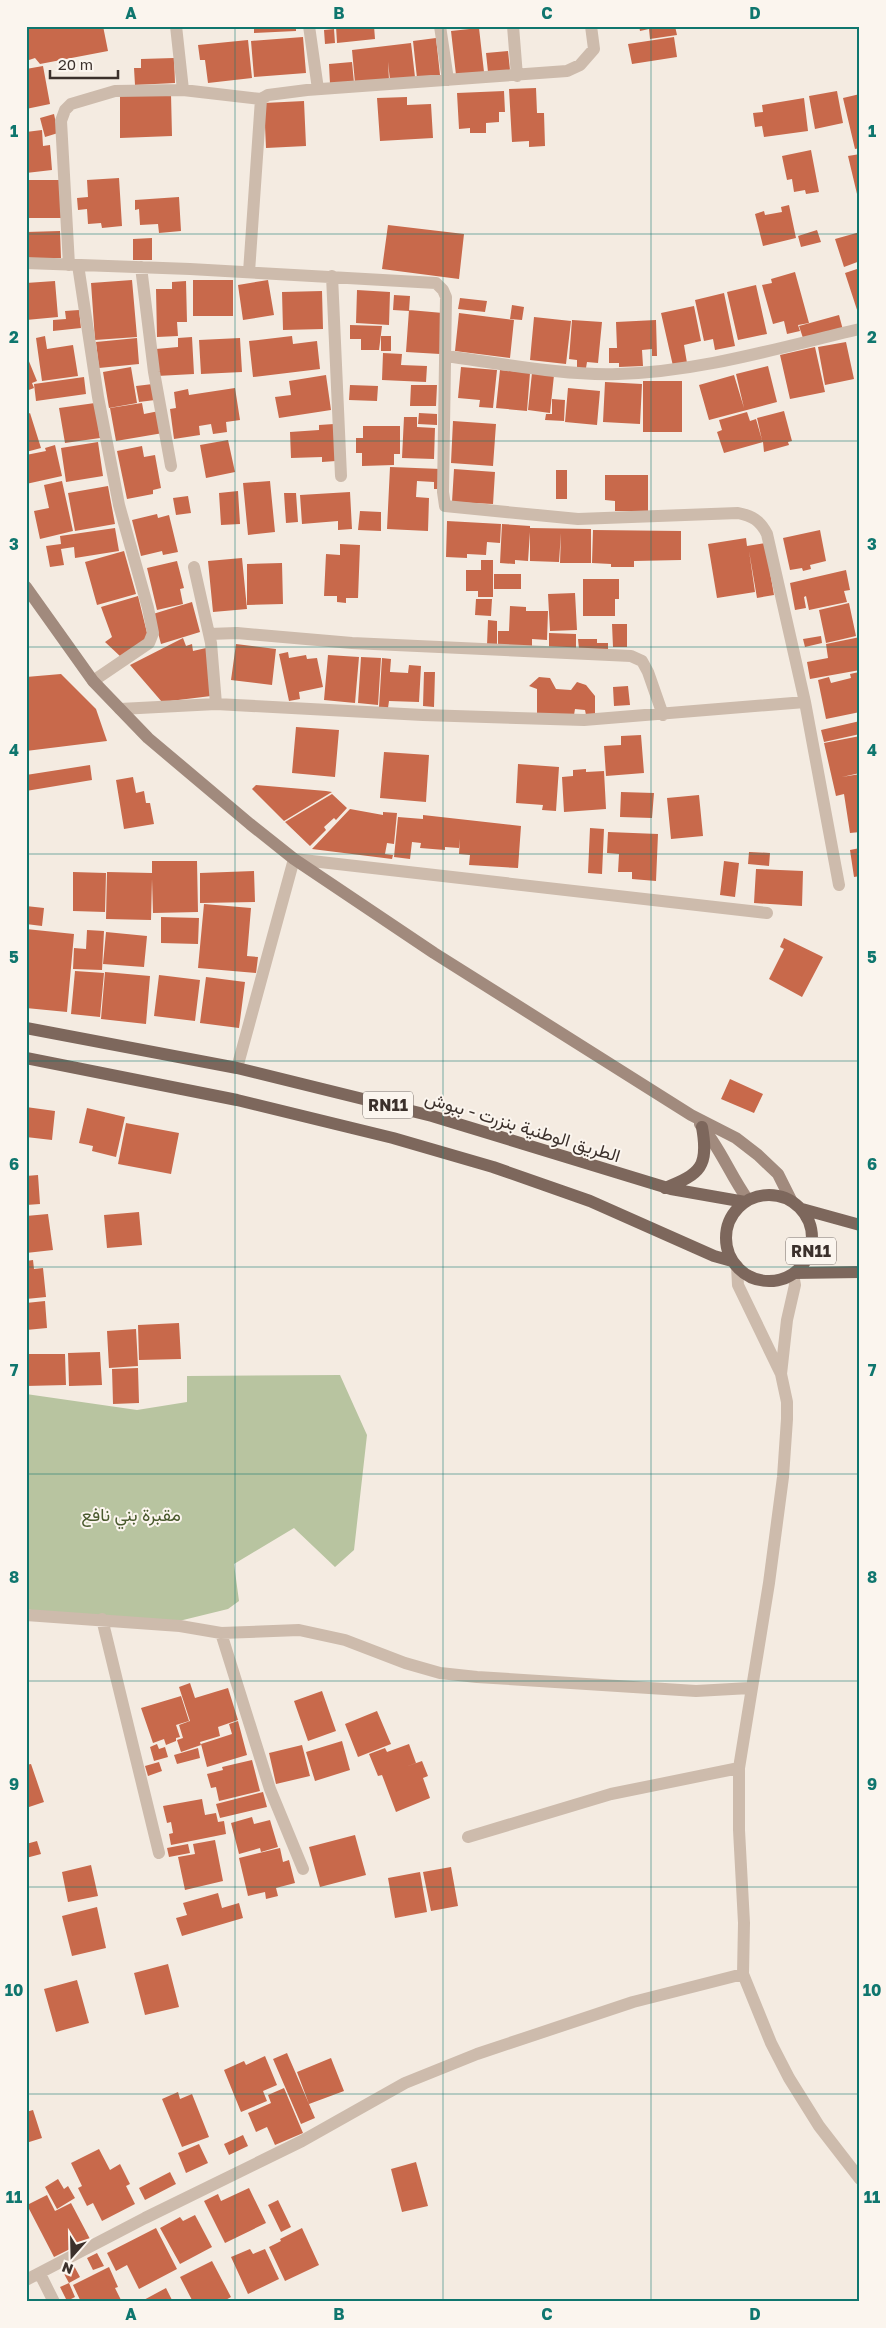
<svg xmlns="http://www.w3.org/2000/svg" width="886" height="2328" viewBox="0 0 886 2328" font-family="'Golos Text',Vazirmatn,sans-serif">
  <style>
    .green { fill: #b8c4a0 }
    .building { fill: #c8694b }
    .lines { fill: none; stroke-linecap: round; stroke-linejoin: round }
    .street { stroke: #cdbbac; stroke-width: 12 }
    .secondary { stroke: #a18a7d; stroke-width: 12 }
    .primary { stroke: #7d675c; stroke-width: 12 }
    .grid { fill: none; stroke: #0f766e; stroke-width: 1; stroke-opacity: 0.55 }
    .labels { text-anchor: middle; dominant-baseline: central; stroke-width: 4; stroke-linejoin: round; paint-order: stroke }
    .shield { fill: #fbf5ee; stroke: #756b66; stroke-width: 1 }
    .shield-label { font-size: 16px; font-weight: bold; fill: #3b302b }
    .street-label { font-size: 18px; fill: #3b302b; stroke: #fbf5ee }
    .park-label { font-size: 18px; fill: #4a5a2e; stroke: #fbf5ee }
    .neatline { fill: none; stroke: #0f766e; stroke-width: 2 }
    .grid-label { font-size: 16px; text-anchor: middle; font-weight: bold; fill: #0f766e }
  </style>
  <rect width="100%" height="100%" fill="#f4ebe1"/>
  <path class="green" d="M340 1375 367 1435 354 1550 335 1567 294 1528 234 1564 239 1601 228 1609 179 1621 63 1616 26 1609V1394L137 1410 187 1402V1376Z"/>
  <path class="building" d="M26 26H103L108 51 40 64 35 58 26 61Z
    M119 26H168V29H119Z
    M254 26H296V31L254 33Z
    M336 26H374L375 39 337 43Z
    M639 26H675L677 35 650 39 649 29 640 31Z
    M479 28 484 72 456 75 451 31Z
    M334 29 335 43 325 44 324 30Z
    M303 37 306 73 254 77 251 41Z
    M674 37 677 57 632 64 628 44Z
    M436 38 440 75 417 78 413 41Z
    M248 40 252 78 208 83 205 60H200L198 45Z
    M411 43 415 77 390 80 388 62 389 80 355 83 352 50Z
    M508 51 510 70 488 72 486 53Z
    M174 58 175 83 135 85 134 68H141V59Z
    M352 62 354 83 330 84 329 64Z
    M43 66 50 104 26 109V69Z
    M536 88 537 113H544L545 146 529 147V141L512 142 509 89Z
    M504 91 505 112H499V122L486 123V133H470V128L459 129 457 93Z
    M837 91 843 123 815 129 809 96Z
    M171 94 172 136 120 138V95Z
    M860 94V148L855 149 843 98Z
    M407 97V105L431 104 433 138 380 141 377 98Z
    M804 98 808 131 764 137 762 126 755 127 753 113 763 112 762 105Z
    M304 101 306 146 266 148 264 103Z
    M54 114 58 133 45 137 40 118Z
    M42 130 43 146 50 145 52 170 26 173V132Z
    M811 150 819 192 806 194 805 190 794 192 792 179 787 180 782 156Z
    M860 154V193L857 194 848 156Z
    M119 178 122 226 102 228 101 223 88 224 87 209 78 210 77 198 88 197 87 180Z
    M26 180H61V218H26Z
    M179 197 181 231 159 233 158 224 140 225 139 209 135 210V200Z
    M789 205 796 238 763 246 755 214 764 211 765 215 782 212 781 207Z
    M388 225 464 234 459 279 382 269Z
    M817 230 821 242 801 247 798 236Z
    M60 231 61 258 27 259 26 232Z
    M860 232V261L844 267 835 239Z
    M152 238V260H133V239Z
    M860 268V316H859L845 273Z
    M795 272 809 323 798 325 800 331 787 334 784 321 773 324 762 285 772 283 771 279Z
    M132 280 137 337 95 340 91 283Z
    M193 280H233V316H193Z
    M268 280 274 315 243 320 238 285Z
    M55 281 58 317 26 320V283Z
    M186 281 187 322H177L178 336 157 337 156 289H172V282Z
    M756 285 767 334 738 340 727 292Z
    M357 290 390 292 389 325 356 323Z
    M322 291 323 329 283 330 282 292Z
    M724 293 735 346 715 350 713 339 704 341 695 300Z
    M394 295 410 296 409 311 393 310Z
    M460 298 487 301 485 312 458 309Z
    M512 305 524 307 522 320 510 319Z
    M694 306 701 341 684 345 687 363 673 366 661 313Z
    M79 310 81 328 53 331V320L66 319 65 311Z
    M409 310 443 313 440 354 406 352Z
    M459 313 514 320 510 358 455 351Z
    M839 315 843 330 804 341 799 326Z
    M534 317 571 321 566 364 530 360Z
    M572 320 602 322 598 363 587 362 586 368H577V360L569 359Z
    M656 320 657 356H652V349L642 350 643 366 619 367V363H609V348H617L616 322Z
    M350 325 382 326 379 350H361V339H350Z
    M45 336 47 349 73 345 78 376 42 381 36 338Z
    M292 336 293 344 317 341 320 369 253 377 249 341Z
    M381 336H391V351H381Z
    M192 337 194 374 157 376 156 349 178 347V338Z
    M137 338 139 364 99 368 96 342Z
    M240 338 242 372 201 374 199 340Z
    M846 342 854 379 825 385 818 347Z
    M815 347 825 392 790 399 780 355Z
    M383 353 402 354 401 365 427 366 426 382 382 380Z
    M26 354 37 381 32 383 34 388 26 391Z
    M768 366 777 402 709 420 699 385 734 375 744 408 736 374Z
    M131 367 137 403 109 408 103 372Z
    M461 367 497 370 493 408 479 407 480 400 458 398Z
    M500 370 530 373 527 411 496 408Z
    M532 373 554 375 550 413 528 410Z
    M326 375 331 410 279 418 275 397 291 395 289 381Z
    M84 377 86 394 36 401 34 384Z
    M643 381H682V432H643Z
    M605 382 642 384 640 424 603 422Z
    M153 384 155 400 139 402 136 386Z
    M350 385 378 386 377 401 349 400Z
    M411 385H437L436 406H410Z
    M235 388 240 420 226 422 227 432 213 434 211 424 199 426 200 435 174 439 170 409 176 408 174 392 188 389 189 395Z
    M568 388 600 391 597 425 565 422Z
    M552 399 565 400 564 421 545 420 546 414H552Z
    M95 403 100 438 65 443 59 408Z
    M142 403 144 414 159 411 163 433 116 441 110 408Z
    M784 411 792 441 788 442 789 445 764 452 763 442 724 453 717 432 722 430 719 420 747 412 750 421 756 419 762 440 757 418Z
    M30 413 41 448 26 452V415Z
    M419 413 437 414V425L418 424Z
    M404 417H417V427L435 428 434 459 402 458Z
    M453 421 496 424 493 466 451 463Z
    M334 424 336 461 322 462V457L291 458 290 432 319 430V425Z
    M363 426H400V454H394V465L362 466V453H356V438H363Z
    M228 440 235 472 206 478 200 445Z
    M98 442 103 476 66 482 61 448Z
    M55 445 62 476 26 484V455L46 451 45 448Z
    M142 446 144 457 155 455 161 488 153 490V494L127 499 117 451Z
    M390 467 441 469 440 489H434V482L417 481 416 497 429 498 428 531 387 529Z
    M454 469 495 472 493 504 452 502Z
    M556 470H567V499H556Z
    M605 475H648V511H615V501L605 500Z
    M62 481 73 531 40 539 34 511 49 508 44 485Z
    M270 481 275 532 248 535 243 483Z
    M108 486 115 524 75 531 68 493Z
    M238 491 240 524 221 525 219 493Z
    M350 492 352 529 338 530V521L302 524 300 495Z
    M284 493H296L298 522 286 523Z
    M188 496 191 513 176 515 173 498Z
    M360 511 381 512V531L358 530Z
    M157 514 158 518 169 515 178 552 163 555 162 551 141 556 132 520Z
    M447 521 501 524 500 543 487 542 486 555 467 554V558L446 557Z
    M502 524 530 526V528L591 529V563H560L561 533 559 562 530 561V532L528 561 515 560V564L500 563Z
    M115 528 119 551 75 558 74 547 61 549 64 565 50 567 46 546 61 544 60 536Z
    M593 530 681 531V560L634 561V567H611V564L592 563Z
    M820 530 826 561 810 565 811 569 803 571 802 568 790 570 783 538Z
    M746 538 747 546 765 543 774 595 757 598 749 551 755 592 717 598 708 544Z
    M340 544 360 545 358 598H346V603L337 602V596H324L326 554 340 555Z
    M124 551 136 594 97 605 85 562Z
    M242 558 247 609 213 612 208 561Z
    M481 560H493V597H478V591H466V570H481Z
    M177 561 184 588 180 589 183 604 157 610 147 568Z
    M282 563 283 604 247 605V564Z
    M846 570 850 590 844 591 847 602 809 610 806 596 804 597 806 608 795 610 790 583Z
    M494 574H521V589H494Z
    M583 579H619V599H615V616H583Z
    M575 593 577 630 550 631 548 594Z
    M138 596 148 637 121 657 105 642 112 637 101 607Z
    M476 599H492L491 616 475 615Z
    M192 602 200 632 161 644 153 614Z
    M849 603 856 636 826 643 819 610Z
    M510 606 526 607V611H548L547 640 532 639V647L498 646V631H509Z
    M488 620 497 621V646L487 645Z
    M612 624H627V647H613Z
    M549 633 576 634V648H549Z
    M821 636 822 643 805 647 803 639Z
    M860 637V670L810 679 807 662 828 658 826 644Z
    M183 638 186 646 192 644 193 651 206 648 211 696 162 702 130 665Z
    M578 639H597V643H608V649H579Z
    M236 644 276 649 272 685 231 680Z
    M288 652 289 658 306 655 307 659 317 658 323 687 299 692 300 699 289 701 279 654Z
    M328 655 359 657 355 703 324 700Z
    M361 657 381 658 378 705 358 703Z
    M382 658 391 659 390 672 408 673 409 665 421 666 419 702 389 701 388 708 379 707Z
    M424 672H435L434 707 423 706Z
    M859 672 860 712 826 719 818 680 829 677 831 683 851 678 850 674Z
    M61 674 96 709 107 741 26 751V718L28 717 26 677Z
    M539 677 550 678 556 689 571 690 577 682 586 685 595 696V715H586L585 710 575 709 574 715 537 714V689L529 686Z
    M628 686 630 705 614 706 613 687Z
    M860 721V734L824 742 821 730Z
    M296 727 339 730 335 777 292 773Z
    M641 735 644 773 606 776 604 746 621 745V736Z
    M860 736V773L842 777 860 774V832L850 833 844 794 836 796 824 743Z
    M384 752 429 755 426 802 380 798Z
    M518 764 559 767 556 811 542 810 543 805 516 803Z
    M90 765 92 780 26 791V775Z
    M586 769V772L604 771 606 809 564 812 562 777 573 776V770Z
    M133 777 136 793 144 791 146 803H150L154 824 124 829 116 780Z
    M256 785 326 791 332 792 284 821 252 789Z
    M621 792 654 793 652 818 620 817Z
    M332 794 347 808 336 820 334 818 324 827 326 830 310 846 285 822Z
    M699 795 703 836 671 839 667 798Z
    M350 809 383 815V812L397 813 394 844 387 843 385 854 393 855 392 859 312 849Z
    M423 815 521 826 518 868 469 865 470 855 459 854 460 839 459 848 445 847V850L420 848 421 843 412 842 410 859 394 857 398 817 423 819Z
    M590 828 604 829 602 874 588 873Z
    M608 832 658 834 656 881 632 879V872H618L619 854 607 853Z
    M860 848V876L854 877 850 850Z
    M749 852 770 853 769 866 748 864Z
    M152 861H197L198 912 153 913 152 879 151 920 106 919 107 872 152 873Z
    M724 861 739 863 735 897 720 895Z
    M756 869 803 871 802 906 754 903Z
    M254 871 255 902 200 903V873Z
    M73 872 106 873 105 912 73 911Z
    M204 904 251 908 247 956 258 957 256 973 198 968Z
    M26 906 44 908 42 926 26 924Z
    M161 917 199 918 198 944 161 943Z
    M26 929 74 934 67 1012 26 1008Z
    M87 930 104 931 102 970 73 969 74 948 86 949Z
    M106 932 147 936 144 967 103 964Z
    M784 938 823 957 802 997 769 979 784 949 780 947Z
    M75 971 104 973 100 1017 71 1014Z
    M105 972 150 976 146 1024 101 1019Z
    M159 975 200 980 195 1021 154 1016Z
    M206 977 245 982 239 1028 200 1023Z
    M730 1079 763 1094 754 1113 721 1099Z
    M26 1107 55 1111 52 1140 26 1137Z
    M87 1108 125 1117 116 1157 92 1151 93 1146 79 1143Z
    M126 1123 179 1133 171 1174 118 1164Z
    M38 1175 40 1204 26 1205V1176Z
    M139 1212 142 1245 107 1248 104 1215Z
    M48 1214 53 1250 26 1253V1216Z
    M33 1260 34 1269 43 1268 46 1297 26 1299V1261Z
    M45 1301 47 1328 26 1330V1303Z
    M179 1323 181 1359 139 1360 138 1325Z
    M136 1329 138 1366 109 1368 107 1331Z
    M100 1352 102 1385 69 1386 68 1353Z
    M26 1354H65L66 1385 26 1386Z
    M138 1368 139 1403 113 1404 112 1369Z
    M190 1683 195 1698 228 1688 238 1720 218 1727 220 1736 200 1742 197 1733 201 1745 181 1752 177 1740 183 1738 179 1725 190 1721 179 1687Z
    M322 1691 336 1731 308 1741 294 1701Z
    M181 1696 189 1721 176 1725 180 1737 176 1738V1741L166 1745 164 1739 153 1743 141 1708Z
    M377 1711 391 1744 358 1757 345 1724Z
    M238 1721 247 1755 207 1767 201 1744 232 1734 229 1724Z
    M342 1741 350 1770 315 1781 306 1752Z
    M157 1744 159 1749 165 1747 168 1757 154 1761 150 1747Z
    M409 1744 416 1763 405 1767 422 1761 428 1776 423 1778 430 1798 396 1812 382 1775 378 1776 369 1754 385 1748 387 1752Z
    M302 1745 310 1776 276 1784 269 1753Z
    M198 1748 200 1758 177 1764 174 1755Z
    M252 1760 260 1791 219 1801 216 1787 211 1788 207 1774 223 1770 222 1767Z
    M159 1762 162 1771 148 1776 145 1766Z
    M31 1764 44 1802 26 1808V1765Z
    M263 1792 267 1807 220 1818 216 1804Z
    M202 1799 205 1815 216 1813 218 1822 224 1821 226 1834 171 1845 169 1834 173 1833 171 1822 167 1823 163 1806Z
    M252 1817 254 1824 270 1820 278 1847 261 1852 260 1848 239 1854 231 1823Z
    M355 1835 366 1875 320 1887 309 1847Z
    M215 1840 223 1881 185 1890 178 1857 195 1854 193 1844Z
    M37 1841 41 1854 26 1858V1844Z
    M188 1844 190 1853 169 1857 167 1848Z
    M280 1848 283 1862 289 1860 295 1883 276 1888 278 1896 266 1899 265 1892 248 1896 239 1858Z
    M91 1865 98 1896 68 1902 62 1872Z
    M451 1867 458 1906 431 1911 423 1872Z
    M420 1872 427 1912 395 1918 388 1878Z
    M218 1893 222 1908 239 1903 243 1918 182 1936 176 1918 187 1915 183 1903Z
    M97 1907 106 1948 72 1956 62 1916Z
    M168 1964 179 2007 145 2015 134 1973Z
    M77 1980 89 2023 56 2032 44 1989Z
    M287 2053 315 2118 301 2124 273 2059Z
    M265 2056 277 2085 263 2091 267 2101 241 2112 224 2070 244 2061 246 2065Z
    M331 2058 344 2091 309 2104 297 2072Z
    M284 2088 303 2133 275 2145 267 2127 256 2132 248 2113 271 2103 268 2095Z
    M178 2092 180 2099 192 2094 209 2137 182 2147 162 2099Z
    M33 2110 42 2138 26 2143V2112Z
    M243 2135 248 2146 229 2155 224 2144Z
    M199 2144 208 2163 186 2173 178 2153Z
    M99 2149 110 2170 120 2164 130 2184 126 2186 135 2204 102 2221 93 2203 87 2206 78 2188 82 2186 71 2163Z
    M416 2162 428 2206 402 2212 391 2169Z
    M170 2172 176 2184 145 2200 139 2188Z
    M58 2179 64 2189 68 2186 75 2198 57 2209 45 2187Z
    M249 2188 266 2223 225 2243 204 2201 218 2194 221 2201Z
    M47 2195 55 2211 71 2203 90 2239 54 2257 27 2205Z
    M278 2200 291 2227 281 2232 268 2205Z
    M195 2215 212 2247 180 2264 160 2228 180 2217 183 2221Z
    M156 2228 177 2269 139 2289 127 2265 116 2271 107 2253Z
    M302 2228 319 2265 285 2281 269 2247 281 2241 280 2239Z
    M250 2249 253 2254 265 2249 279 2279 248 2294 231 2257Z
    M97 2253 104 2266 93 2270 87 2258Z
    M212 2261 231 2297 222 2302H193L180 2277Z
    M73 2264 80 2277 69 2283 62 2270Z
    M109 2267 118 2287 115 2288 121 2300 81 2302 73 2285Z
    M69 2283 75 2297 67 2301 60 2287Z
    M166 2288 173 2302H140Z"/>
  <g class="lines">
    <path class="street" d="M176 26 183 90
      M309 26 318 89
      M440 26 448 80
      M513 26 517 76
      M26 263 190 269 436 283 443 290 446 297 443 492 445 506 578 519 738 513C752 516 760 520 767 534L805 702 839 885
      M69 265 61 121 65 110 71 104 115 91 183 90 261 99
      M78 265 98 397 119 505 148 608 153 633 149 643 93 681
      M141 267 154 372 171 466
      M249 272 261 99 268 95 307 90 567 71 580 65 594 49 591 26
      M332 276 341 476
      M445 356C500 363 564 376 618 374 700 372 781 347 860 329
      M194 567 211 643 216 704
      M209 634 237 633 352 643 631 656 642 661 648 672 663 715
      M120 709 216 704 423 715 584 720 805 702
      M237 1068 294 859 767 913
      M737 1266 738 1285 781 1374 787 1402V1419L783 1477 769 1583 739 1768V1830L744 1923 743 1974 771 2043 789 2078 819 2126 860 2179
      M781 1374 787 1320 795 1285 793 1274
      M26 1615 180 1626 221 1633 299 1630 345 1640 405 1663 440 1673 477 1677 696 1691 750 1688
      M102 1619 159 1853
      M221 1633 270 1789 303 1869
      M468 1837 611 1794 739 1768
      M40 2274 54 2302
      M26 2280 145 2218 302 2141 405 2083 477 2054 633 2002 743 1974"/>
    <path class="secondary" d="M26 587 93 681 148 738 250 824 294 859 434 953 691 1115 736 1138 758 1155 778 1174 791 1200
      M700 1124C720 1147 730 1175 748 1200"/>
    <path class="primary" d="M26 1028 237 1068 432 1116 671 1189 745 1202
      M26 1058 237 1100 393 1138 493 1167 590 1201 714 1256 732 1261
      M665 1188C701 1174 709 1166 702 1127
      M726 1238a43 43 0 1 1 86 0a43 43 0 1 1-86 0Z
      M802 1209 860 1225
      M794 1273 860 1272"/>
  </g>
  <path class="grid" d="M235 26V2302M443 26V2302M651 26V2302M26 234H860M26 441H860M26 647H860M26 854H860M26 1061H860M26 1267H860M26 1474H860M26 1681H860M26 1887H860M26 2094H860"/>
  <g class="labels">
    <g class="shield">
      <rect x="363" y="1091.5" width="50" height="27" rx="4"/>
      <rect x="786" y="1237.5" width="50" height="27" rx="4"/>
    </g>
    <g class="shield-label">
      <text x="388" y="1105">RN11</text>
      <text x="811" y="1251">RN11</text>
    </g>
    <g class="street-label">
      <text transform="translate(523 1126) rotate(17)">الطريق الوطنية بنزرت - ببوش</text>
    </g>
    <g class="park-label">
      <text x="131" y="1514">مقبرة بني نافع</text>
    </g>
  </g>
  <rect width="886" height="2328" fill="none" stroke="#fbf5ee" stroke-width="55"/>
  <g transform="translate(72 2256) rotate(200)" stroke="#fbf5ee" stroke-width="4" paint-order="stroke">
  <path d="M0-4L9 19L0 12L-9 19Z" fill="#3b302b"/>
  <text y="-8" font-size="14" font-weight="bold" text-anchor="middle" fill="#3b302b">N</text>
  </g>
  <path d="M50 70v8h68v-8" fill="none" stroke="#3b302b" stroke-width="2.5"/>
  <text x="58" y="70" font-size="15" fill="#3b302b" stroke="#fbf5ee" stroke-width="4" paint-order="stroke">20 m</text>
  <rect x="28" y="28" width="830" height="2272" class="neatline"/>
  <g class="grid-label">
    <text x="131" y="19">A</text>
    <text x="339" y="19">B</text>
    <text x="547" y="19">C</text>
    <text x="755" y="19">D</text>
    <text x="14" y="137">1</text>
    <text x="872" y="137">1</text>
    <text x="14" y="343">2</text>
    <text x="872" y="343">2</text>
    <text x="14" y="550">3</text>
    <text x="872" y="550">3</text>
    <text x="14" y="756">4</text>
    <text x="872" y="756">4</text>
    <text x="14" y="963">5</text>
    <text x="872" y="963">5</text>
    <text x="14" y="1170">6</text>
    <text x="872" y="1170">6</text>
    <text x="14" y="1376">7</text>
    <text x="872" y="1376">7</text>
    <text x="14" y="1583">8</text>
    <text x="872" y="1583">8</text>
    <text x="14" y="1790">9</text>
    <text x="872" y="1790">9</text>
    <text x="14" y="1996">10</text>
    <text x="872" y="1996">10</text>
    <text x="14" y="2203">11</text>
    <text x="872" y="2203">11</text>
    <text x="131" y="2320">A</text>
    <text x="339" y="2320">B</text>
    <text x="547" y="2320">C</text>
    <text x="755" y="2320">D</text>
  </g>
</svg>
